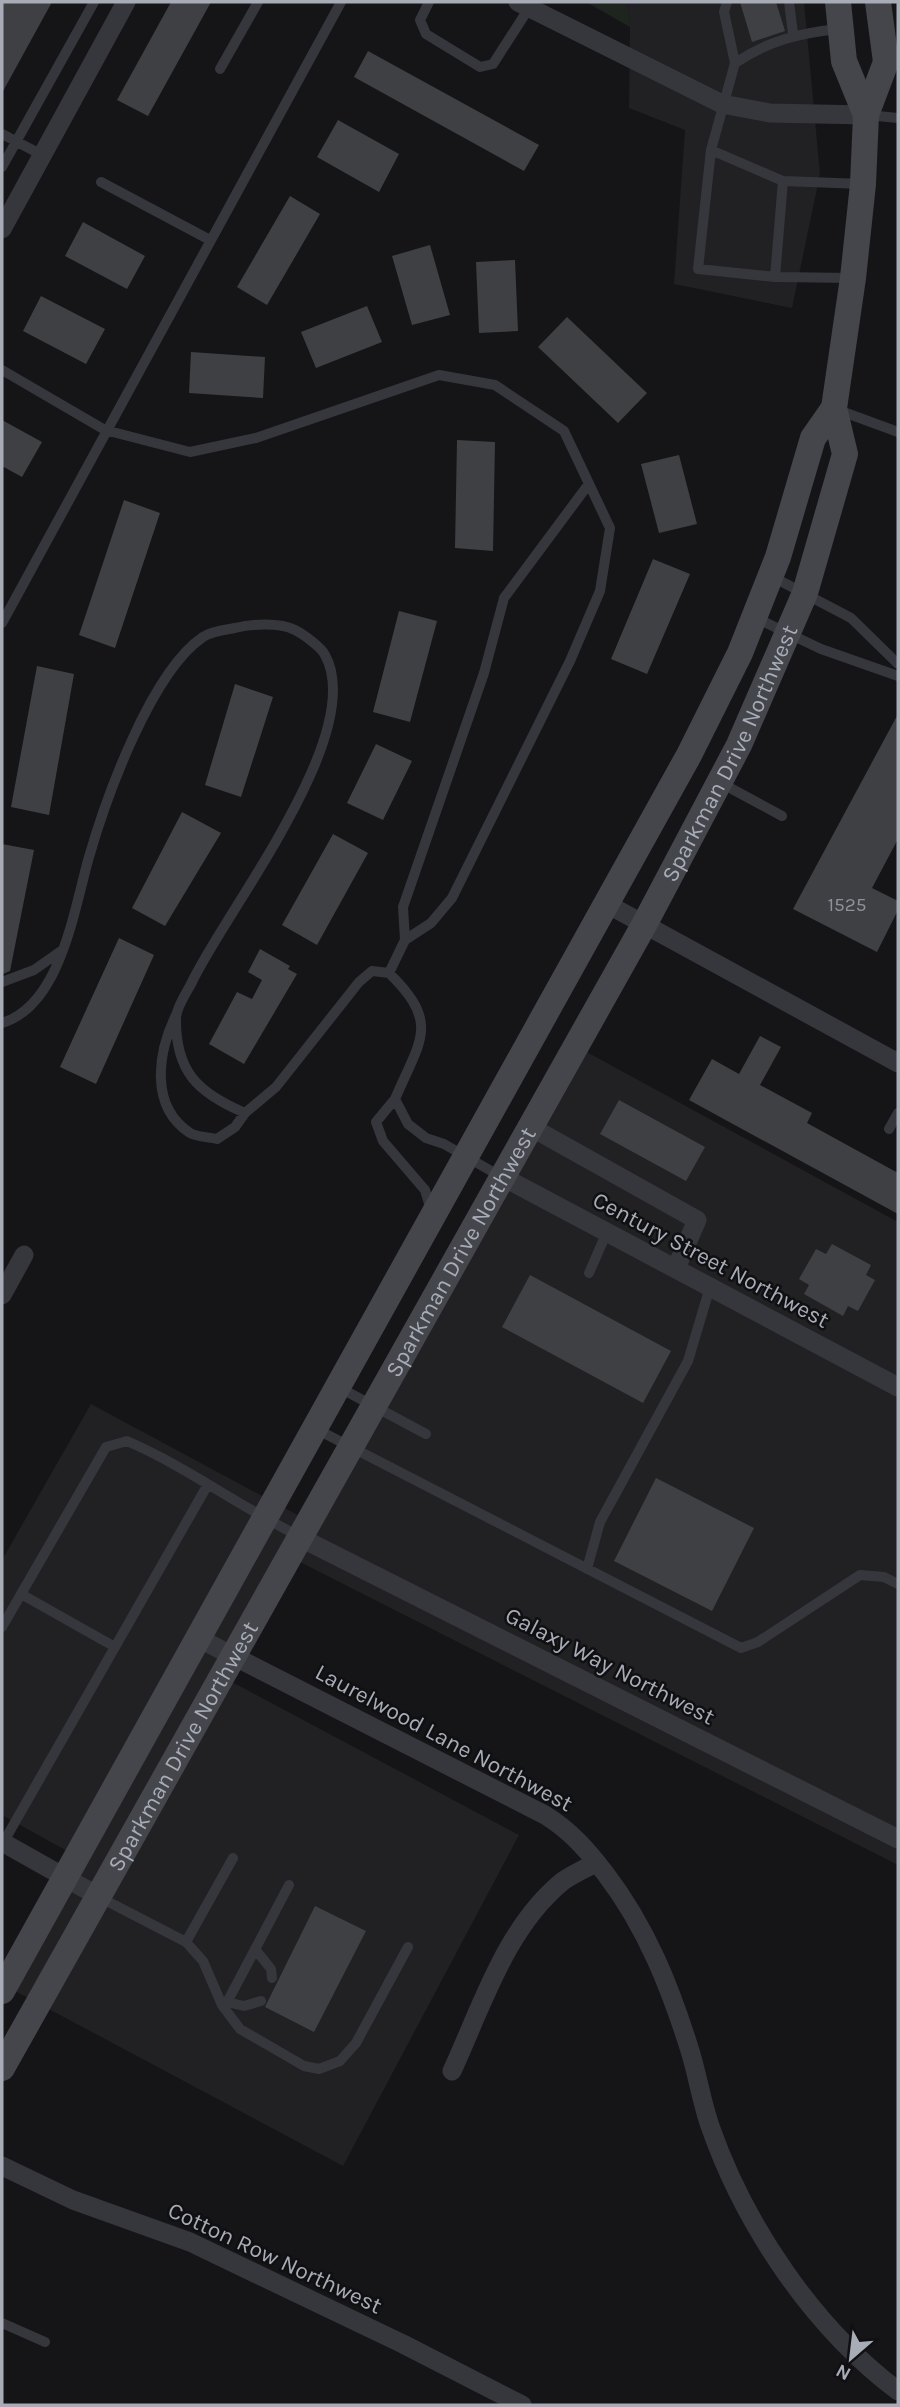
<svg xmlns="http://www.w3.org/2000/svg" width="900" height="2407" font-family="Karla,sans-serif">
	<style>
		.built { fill: #212124 }
		.green { fill: #1d251e }
		.building { fill: #3f4044 }
		.lines { fill: none; stroke-linecap: round; stroke-linejoin: round }
		.lane { stroke: #36373c; stroke-width: 10 }
		.street { stroke: #36373c; stroke-width: 19 }
		.secondary { stroke: #44464c; stroke-width: 26 }
		.labels { text-anchor: middle; dominant-baseline: central; stroke-width: 5; stroke-linejoin: round; paint-order: stroke }
		.number-label { font-size: 19px; fill: #8d919a }
		.street-label { font-size: 23px; fill: #a7acb7; stroke: #101012 }
	</style>
	<rect width="100%" height="100%" fill="#151517"/>
	<path class="built" d="M627,2h177l16,172 -28,134 -118,-24 11,-154 -56,-22 1,-81z
		M585,1051l313,171v643l-600,-304 -66,121 287,153 -176,331 -341,-182 65,-133 -65,-36v-255l89,-156 227,122z"/>
	<path class="green" d="M586,2h41l3,25z"/>
	<path class="building" d="M2,2h50l-50,91z
		M171,2h40l-63,114 -31,-16z
		M740,2h36l9,29 -33,11z
		M368,51l171,94 -15,26 -170,-94z
		M338,120l61,34 -20,38 -62,-35z
		M290,196l30,18 -53,91 -30,-18z
		M83,222l62,34 -18,33 -62,-33z
		M430,245l20,70 -38,10 -20,-69z
		M515,260l3,71 -39,2 -3,-71z
		M41,296l64,33 -19,35 -63,-33z
		M367,306l15,36 -66,26 -15,-36z
		M567,317l80,76 -29,30 -80,-76z
		M191,352l74,5 -2,41 -74,-5z
		M2,420l40,22 -20,35 -20,-11z
		M457,440l38,2 -2,109 -38,-3z
		M679,455l18,69 -38,9 -18,-69z
		M124,500l36,13 -45,135 -36,-13z
		M653,559l37,15 -43,100 -36,-15z
		M399,611l38,10 -27,101 -37,-10z
		M37,666l37,8 -25,141 -38,-8z
		M235,684l38,13 -32,100 -36,-12z
		M898,714v125l-26,49 26,13v9l-21,42 -84,-43z
		M376,744l36,17 -29,59 -36,-17z
		M182,812l39,21 -56,93 -33,-18z
		M333,834l35,19 -51,92 -35,-20z
		M2,844l32,6 -24,121 -7,3z
		M119,938l35,17 -58,129 -36,-17z
		M260,949l30,17 -2,3 9,5 -53,90 -35,-20 28,-52 15,7 10,-19 -14,-8z
		M760,1036l21,11 -21,38 52,28 -5,10 91,50v41l-209,-114 23,-41 27,15z
		M619,1100l86,47 -19,34 -86,-47z
		M832,1244l39,21 -5,10 9,5 -17,31 -10,-5 -5,10 -39,-22 5,-9 -10,-6 17,-30 10,5z
		M530,1275l141,76 -28,52 -141,-76z
		M656,1478l98,50 -42,83 -98,-50z
		M315,1906l51,25 -52,101 -49,-25z"/>
	<g class="lines">
		<path class="lane" d="M429,2l-9,18 6,14 54,33 13,-3 36,-56
			M727,2l-3,10 11,51 -24,87 -13,119 77,8 78,1
			M789,2l4,32
			M735,63c33,-22 64,-30 104,-34
			M220,69l38,-67
			M867,115l31,3
			M2,134l40,21
			M711,150l72,31 79,3
			M2,167l92,-165
			M101,182l109,58
			M775,277l8,-96
			M2,370l103,60 85,22 66,-14 183,-63 56,10 69,46 46,97 -10,63 -30,70 -118,237 -21,25 -26,17 -16,33
			M838,410l60,22
			M771,576l80,42 47,46
			M756,618l65,31 77,27
			M2,623l339,-621
			M721,783l61,33
			M405,940l-2,-33 81,-234 20,-75 84,-113
			M2,982l32,-12 27,-19
			M176,1015c-18,37 -27,91 14,118 7,4 19,4 27,6l18,-12 10,-14
			M2,1023c59,-18 72,-114 87,-166 17,-59 62,-185 114,-220 8,-6 22,-7 32,-9 16,-4 45,-6 60,2 8,4 26,17 30,25 43,78 -98,254 -133,327 -5,10 -15,24 -16,35 -1,55 22,76 69,96l31,-26 83,-105 13,-11 17,2c52,51 31,67 6,126l13,25 18,14 18,6 56,32
			M395,1099l-19,23 7,19 42,49 6,20
			M889,1129l9,-16
			M589,1273l18,-41
			M340,1388l86,46
			M316,1429l425,219 17,-6 102,-67 24,2 14,7
			M587,1569l13,-47 88,-161 22,-74
			M21,1594l94,53
			M2,1627l104,-180 21,-6c60,26 113,66 172,95
			M3,1843l204,-357
			M99,1897l87,45 17,19 19,44 18,24 64,37 15,3 21,-8 16,-18 52,-96
			M186,1942l47,-84
			M255,1949l16,20 1,9
			M227,2002l17,4 17,-5
			M224,2008l65,-123
			M2,2323l43,19"/>
		<path class="street" d="M518,2l204,102 48,9 96,2
			M2,229l124,-227
			M607,904l291,159
			M529,1126l168,94 -21,48
			M501,1176l397,211
			M2,1295l22,-40
			M299,1537l599,302
			M198,1638l347,177c26,16 42,35 60,58 42,55 66,116 86,181 7,24 11,49 19,72 35,100 103,201 188,265
			M2,1842l96,54
			M452,2071c30,-65 54,-144 111,-190 10,-7 23,-13 33,-18
			M2,2166l71,34 117,42 213,102 119,61"/>
		<g class="secondary">
			<path d="M838,2l6,59 22,54"/>
			<path d="M2,1991l687,-1236 51,-102 38,-96 35,-119 21,-30"/>
			<path id="s1" d="M2,2068l642,-1143 95,-180 66,-152 40,-139 -11,-46 19,-130 10,-94 3,-69 20,-53 -8,-60"/>
		</g>
	</g>
	<g class="labels">
		<g class="number-label">
			<text x="847" y="905">1525</text>
		</g>
		<g class="street-label">
			<text stroke="none"><textPath href="#s1" startOffset="1503">Sparkman Drive Northwest</textPath></text>
			<text stroke="none"><textPath href="#s1" startOffset="936">Sparkman Drive Northwest</textPath></text>
			<text transform="translate(711 1260) rotate(28)">Century Street Northwest</text>
			<text transform="translate(610 1666) rotate(27)">Galaxy Way Northwest</text>
			<text transform="translate(444 1738) rotate(28)">Laurelwood Lane Northwest</text>
			<text stroke="none"><textPath href="#s1" startOffset="369">Sparkman Drive Northwest</textPath></text>
			<text transform="translate(275 2258) rotate(25)">Cotton Row Northwest</text>
		</g>
	</g>
	<rect width="900" height="2407" fill="none" stroke="#a7acb7" stroke-width="7"/>
	<g transform="translate(851 2358) rotate(208)" stroke="#101012" stroke-width="5" paint-order="stroke">
	<path d="M0-5L12 26L0 18L-12 26Z" fill="#a7acb7"/>
	<text y="-10" font-size="19" font-weight="bold" text-anchor="middle" fill="#a7acb7">N</text>
	</g>
</svg>
